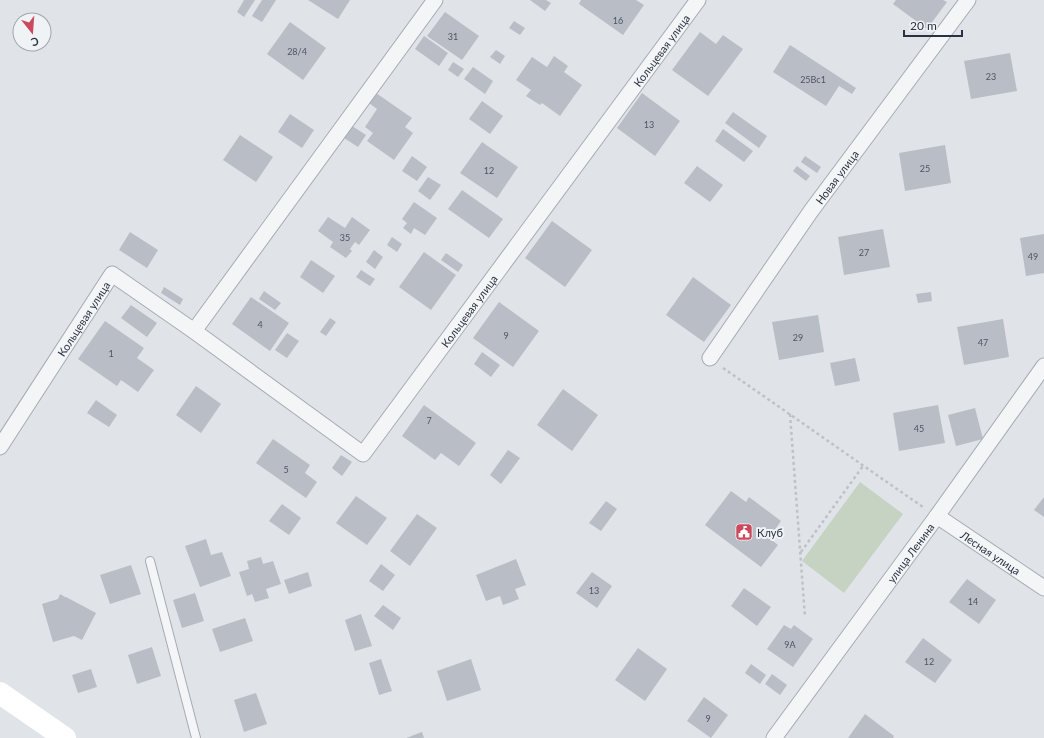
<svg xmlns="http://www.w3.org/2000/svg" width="1044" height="738" font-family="Lato,sans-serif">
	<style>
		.green { fill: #c6d3c2 }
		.building { fill: #b8bdc6 }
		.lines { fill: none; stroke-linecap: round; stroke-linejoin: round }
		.service-casing { stroke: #a5abb3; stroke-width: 10 }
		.minor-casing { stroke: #a5abb3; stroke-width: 17 }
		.path { stroke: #bec2c7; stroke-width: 2.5; stroke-dasharray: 3 3; stroke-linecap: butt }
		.service { stroke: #f3f5f7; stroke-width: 8 }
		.minor { stroke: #f3f5f7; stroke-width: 15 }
		.secondary { stroke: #fff; stroke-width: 22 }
		.labels { text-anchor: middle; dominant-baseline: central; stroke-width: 4; stroke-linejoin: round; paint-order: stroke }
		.number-label { font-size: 9px; fill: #4d5562 }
		.street-label { font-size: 11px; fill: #293240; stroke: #f0f3f6 }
		.poi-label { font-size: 11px; fill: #293240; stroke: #f0f3f6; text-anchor: start }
	</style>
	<rect width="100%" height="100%" fill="#e0e4e9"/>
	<path class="green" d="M860,482l43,32 -59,79 -42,-32z"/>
	<path class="building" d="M244,0h11l-11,17 -7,-5z
		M262,0h14l-14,22 -10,-6z
		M308,0h42l-12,19z
		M530,0h16l5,3 -6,8z
		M581,0h55l8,5 -21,30 -44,-31z
		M896,0h47l4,2 -20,27 -34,-25z
		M445,12l34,24 -17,24 -35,-24z
		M514,21l11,7 -5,7 -11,-7z
		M290,22l36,26 -23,32 -36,-26z
		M700,32l16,12 7,-9 20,14 -35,47 -36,-26z
		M424,36l24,17 -9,13 -24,-17z
		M790,45l66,43 -4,6 -13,-8 -13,20 -53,-34z
		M496,50l9,6 -5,8 -10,-7z
		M1010,53l7,38 -46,8 -7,-38z
		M554,56l14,10 -4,6 18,13 -22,31 -18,-13 -2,2 -14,-9 5,-6 -15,-10 16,-23 15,10z
		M453,62l11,7 -6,8 -10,-7z
		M473,67l20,14 -8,13 -21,-15z
		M376,93l36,25 -7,9 8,6 -19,27 -27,-19 6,-8 -8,-6 12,-18 -8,-6z
		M642,93l38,28 -25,35 -38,-28z
		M482,101l21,15 -13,18 -21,-15z
		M733,112l34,24 -8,12 -34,-25z
		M290,114l24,16 -12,18 -24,-16z
		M352,126l14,9 -8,12 -14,-9z
		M723,129l30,22 -9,11 -29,-21z
		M240,135l33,22 -17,25 -33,-22z
		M482,142l36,25 -21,31 -37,-25z
		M945,145l6,38 -46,8 -6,-38z
		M412,156l15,11 -10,14 -15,-10z
		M805,156l16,11 -4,6 -16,-11z
		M697,166l26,19 -13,17 -26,-19z
		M797,166l13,10 -4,5 -13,-10z
		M428,177l13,8 -11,15 -12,-9z
		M462,190l41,29 -14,19 -41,-29z
		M414,202l23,16 -12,17 -11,-7 -3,6 -8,-6 4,-5 -5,-4z
		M328,217l17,11 7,-11 18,13 -11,15 -4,-3 -5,7 2,2 -6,7 -16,-11 3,-5 -15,-11z
		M552,221l40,29 -27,37 -40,-29z
		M883,229l7,38 -46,8 -6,-38z
		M130,232l28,18 -11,18 -28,-18z
		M1044,234v39l-18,3 -6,-38z
		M392,237l10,7 -5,8 -10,-7z
		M374,250l9,7 -8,12 -9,-7z
		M424,252l32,23 -25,35 -32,-23z
		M446,253l17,12 -5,7 -17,-12z
		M311,260l24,16 -12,17 -23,-16z
		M361,270l14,9 -5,7 -14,-9z
		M693,277l38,28 -27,37 -38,-27z
		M164,287l19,12 -3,6 -19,-12z
		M264,291l17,12 -6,7 -16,-11z
		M931,292l1,9 -14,2 -2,-9z
		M251,297l38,26 -19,28 -38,-27z
		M499,302l40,29 -26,36 -40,-29z
		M131,305l26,18 -10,14 -26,-19z
		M818,315l6,37 -45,8 -7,-38z
		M330,318l6,4 -10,14 -6,-4z
		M1003,319l6,38 -45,8 -7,-38z
		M105,321l39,27 -7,10 17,12 -16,22 -17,-12 -4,6 -39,-27z
		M287,333l12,8 -12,17 -12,-8z
		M482,352l18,13 -9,12 -17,-13z
		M855,358l5,23 -25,5 -5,-23z
		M196,386l25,18 -20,29 -25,-18z
		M563,389l35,26 -26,36 -35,-26z
		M96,400l21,15 -8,12 -22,-14z
		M424,405l52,38 -17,23 -18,-13 -6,7 -33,-24z
		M938,405l7,38 -46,8 -6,-38z
		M975,408l8,31 -27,7 -8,-31z
		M273,439l37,26 -5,8 12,9 -11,16 -50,-35z
		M508,450l12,8 -19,26 -11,-9z
		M341,455l11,7 -10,14 -10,-8z
		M731,491l15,11 3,-5 32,24 -12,17 9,7 -17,22 -56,-42z
		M356,496l31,22 -20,27 -31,-22z
		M1044,497v20l-10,-7z
		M606,501l11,8 -16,22 -12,-8z
		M282,504l19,14 -12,17 -20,-14z
		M417,514l20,14 -27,38 -20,-15z
		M206,539l5,16 11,-3 9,24 -31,11 -15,-41z
		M261,557l2,7 10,-3 8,23 -15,5 3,9 -14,4 -3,-8 -5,2 -8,-24 10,-3 -2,-8z
		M516,559l10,26 -11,4 4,10 -16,6 -3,-9 -14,5 -10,-26z
		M381,564l14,11 -12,16 -14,-10z
		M131,565l10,29 -31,10 -10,-29z
		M308,572l4,14 -23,8 -5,-14z
		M592,572l20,14 -15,22 -21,-15z
		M967,579l29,21 -17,24 -30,-22z
		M744,588l27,19 -14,19 -26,-20z
		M195,593l9,28 -22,7 -9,-28z
		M60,594l5,3h1l30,16 -14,27 -8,-4 -21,6 -11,-38 16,-5z
		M383,605l18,13 -8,12 -19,-14z
		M361,614l11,32 -17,5 -10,-31z
		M245,618l8,23 -33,11 -8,-23z
		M784,625l7,4 3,-4 19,14 -20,28 -26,-18z
		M923,638l29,22 -17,23 -30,-21z
		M152,647l9,29 -24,8 -9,-29z
		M638,648l29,21 -22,32 -30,-21z
		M381,659l11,32 -13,4 -10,-32z
		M471,659l10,31 -34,11 -10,-30z
		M751,664l15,11 -6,9 -15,-11z
		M91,669l6,18 -19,6 -6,-18z
		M772,674l15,11 -7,10 -15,-11z
		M256,693l11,31 -23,8 -10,-32z
		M704,697l24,18 -17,23 -24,-17z
		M865,714l29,22 -1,2h-45z
		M422,732l2,6h-18z"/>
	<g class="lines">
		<defs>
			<path id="service" d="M150,561l46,177"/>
			<g id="minor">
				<path d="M194,331l241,-331"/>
				<path id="s1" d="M710,358l101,-147 157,-211"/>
				<path id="s2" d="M0,447l112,-173 82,57 169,123 335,-454"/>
				<path id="s3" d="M937,516l107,72"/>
				<path id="s4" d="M774,738l163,-222 107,-150"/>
			</g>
		</defs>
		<use href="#service" class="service-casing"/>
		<use href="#minor" class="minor-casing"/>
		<path class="path" d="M723,368c67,46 133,93 200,139
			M790,414l15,203
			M801,552l62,-86"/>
		<use href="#service" class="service"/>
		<use href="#minor" class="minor"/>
		<path class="secondary" d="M0,693l65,45"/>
	</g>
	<defs>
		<symbol id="civic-square" viewBox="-11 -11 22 22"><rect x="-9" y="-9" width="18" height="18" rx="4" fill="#ca495c" stroke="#f0f3f6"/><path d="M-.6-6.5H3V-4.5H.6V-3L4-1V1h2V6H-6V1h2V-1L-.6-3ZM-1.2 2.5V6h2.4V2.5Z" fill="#fff"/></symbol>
	</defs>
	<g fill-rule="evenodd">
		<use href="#civic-square" x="734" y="522" width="20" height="20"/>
	</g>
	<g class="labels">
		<g class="number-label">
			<text x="618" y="20">16</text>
			<text x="453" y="36">31</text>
			<text x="297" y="51">28/4</text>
			<text x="991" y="76">23</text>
			<text x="813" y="79">25Вс1</text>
			<text x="649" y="124">13</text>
			<text x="925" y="168">25</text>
			<text x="489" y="170">12</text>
			<text x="345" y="237">35</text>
			<text x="864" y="252">27</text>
			<text x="1033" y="256">49</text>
			<text x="260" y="324">4</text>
			<text x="506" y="335">9</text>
			<text x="798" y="337">29</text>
			<text x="983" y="342">47</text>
			<text x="111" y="353">1</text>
			<text x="429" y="420">7</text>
			<text x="919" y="428">45</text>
			<text x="286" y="469">5</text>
			<text x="594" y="590">13</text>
			<text x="973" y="601">14</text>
			<text x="790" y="644">9А</text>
			<text x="929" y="661">12</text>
			<text x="708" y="718">9</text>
		</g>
		<g class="street-label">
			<text stroke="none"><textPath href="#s2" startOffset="1017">Кольцевая улица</textPath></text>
			<text stroke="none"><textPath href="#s1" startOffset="221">Новая улица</textPath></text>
			<text stroke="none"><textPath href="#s2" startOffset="693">Кольцевая улица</textPath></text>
			<text stroke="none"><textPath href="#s2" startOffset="153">Кольцевая улица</textPath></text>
			<text stroke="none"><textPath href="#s3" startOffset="65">Лесная улица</textPath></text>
			<text stroke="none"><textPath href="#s4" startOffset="230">улица Ленина</textPath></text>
		</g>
		<g class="poi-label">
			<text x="757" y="532">Клуб</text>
		</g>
	</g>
	<g transform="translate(32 32) rotate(163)"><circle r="19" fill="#f0f3f6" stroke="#a0a6ad"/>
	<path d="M0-3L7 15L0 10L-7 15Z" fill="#ca495c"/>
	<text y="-6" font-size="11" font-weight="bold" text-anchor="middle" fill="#293240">С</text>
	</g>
	<path d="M904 30v6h58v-6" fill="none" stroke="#293240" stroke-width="2"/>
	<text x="910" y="30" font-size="12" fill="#293240" stroke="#f0f3f6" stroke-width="3" paint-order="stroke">20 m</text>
</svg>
